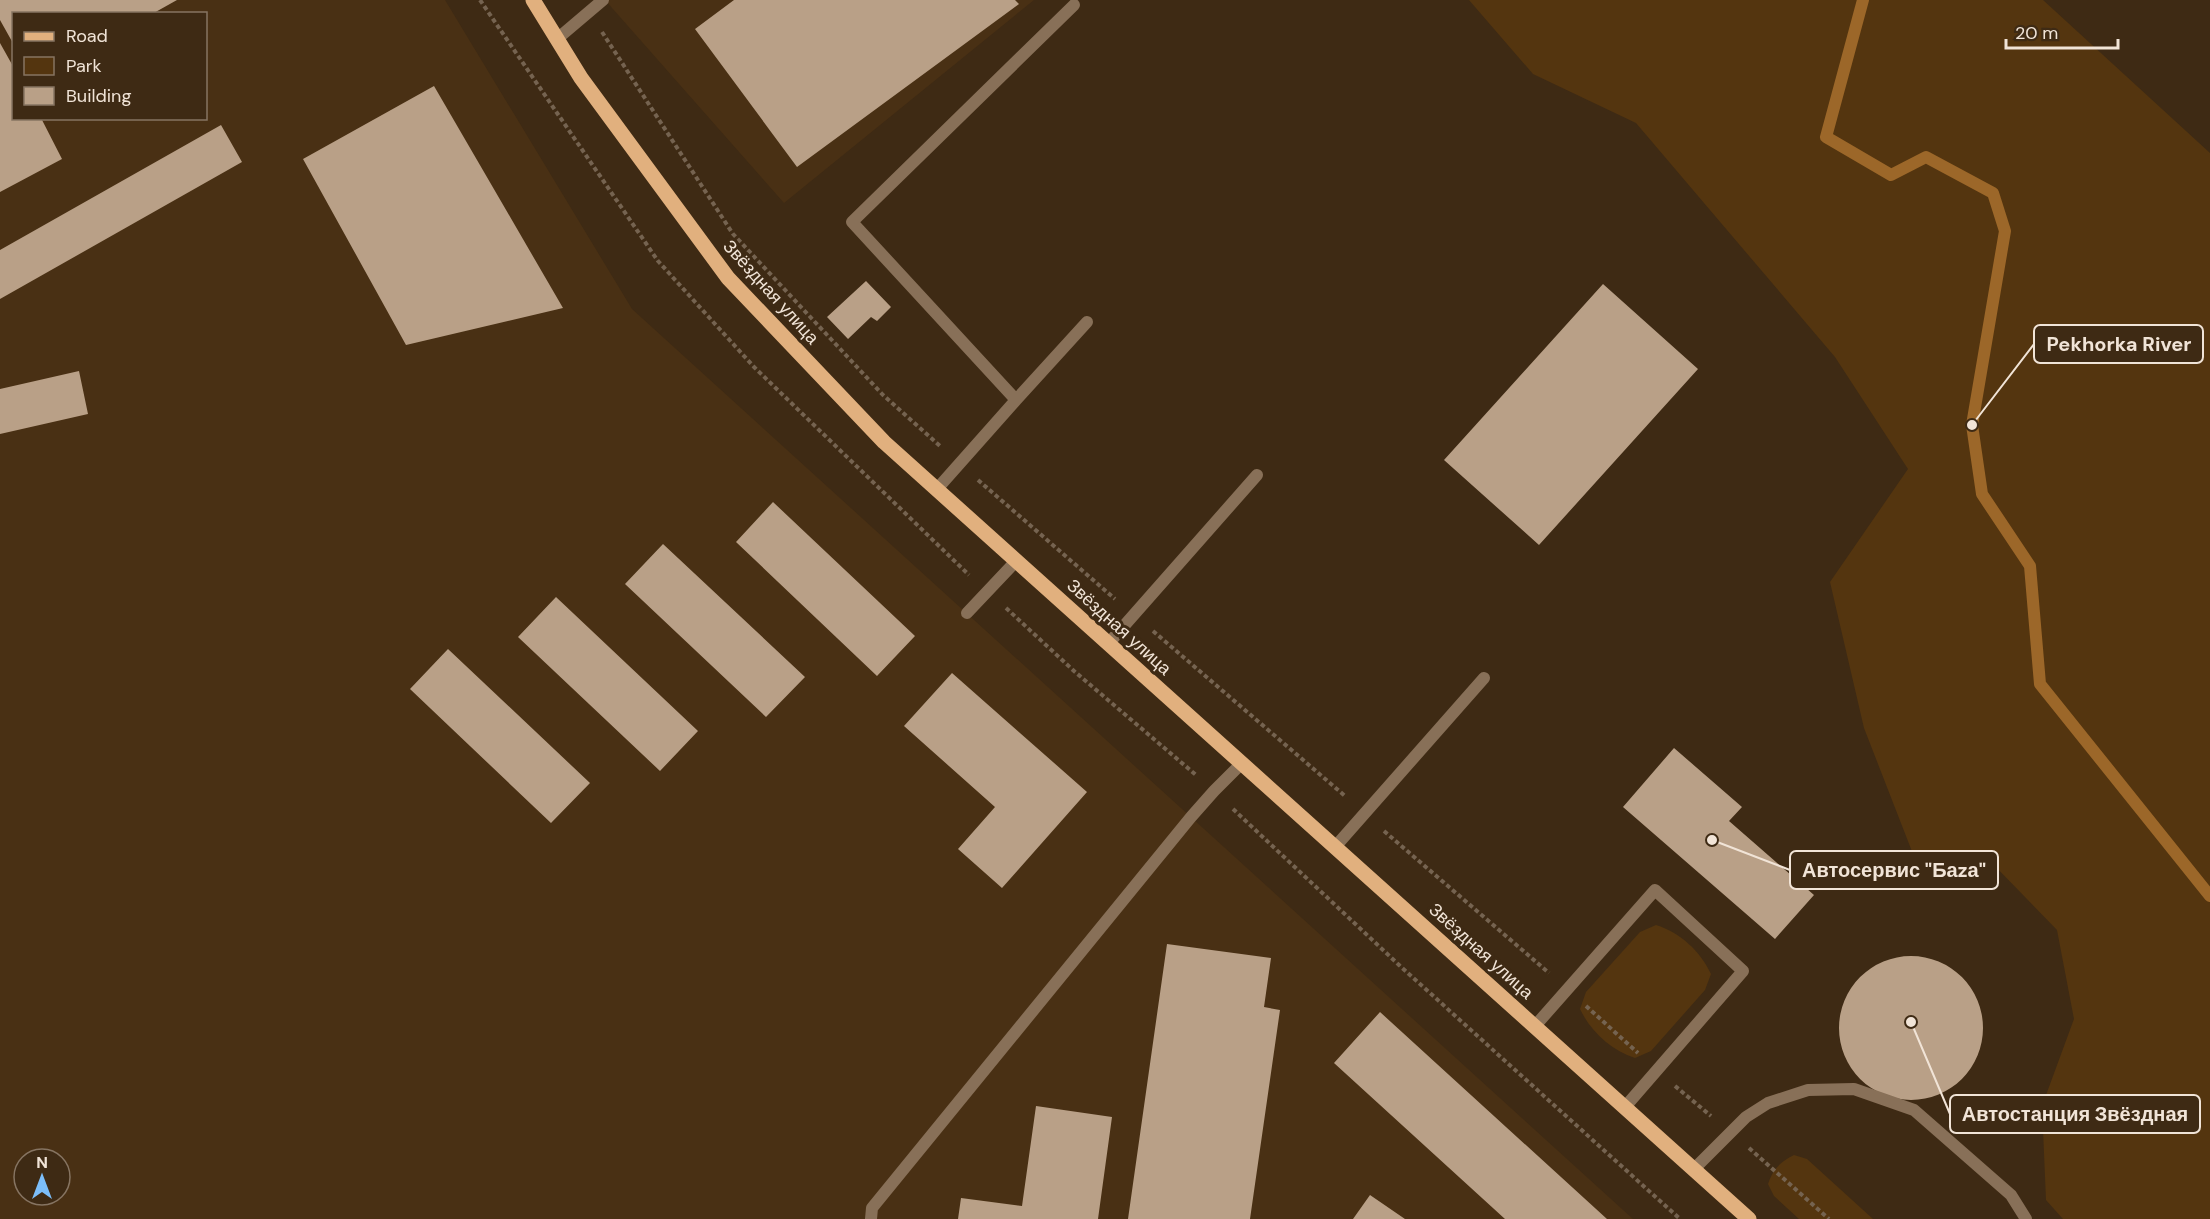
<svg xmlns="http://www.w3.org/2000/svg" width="2210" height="1219" font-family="'DM Sans',sans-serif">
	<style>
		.built { fill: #493014; fill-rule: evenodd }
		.green { fill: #54350f }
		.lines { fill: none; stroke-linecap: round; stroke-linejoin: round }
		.stream { stroke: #9c6729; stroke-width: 12 }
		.building { fill: #b9a087 }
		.path { stroke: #756350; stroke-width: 4; stroke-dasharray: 4.5 3; stroke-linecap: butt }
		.lane { stroke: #887058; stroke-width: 12 }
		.primary { stroke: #e1b07e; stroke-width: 15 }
		.labels { text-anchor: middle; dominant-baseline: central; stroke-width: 6; stroke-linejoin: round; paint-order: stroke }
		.street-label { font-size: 18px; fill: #f1e4d7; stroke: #3e2a14 }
		.leader { fill: none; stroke: #f1e4d7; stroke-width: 2 }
		.callout-dot { fill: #f1e4d7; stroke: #3e2a14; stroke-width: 2 }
		.callout { fill: #3e2a14; stroke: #f1e4d7; stroke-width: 2 }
		.callout-label { font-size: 20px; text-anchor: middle; font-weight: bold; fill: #f1e4d7 }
	</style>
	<rect width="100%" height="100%" fill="#3e2a14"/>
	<path class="built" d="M0,0h445l187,309 1001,910h-1633zM14,14h192v104h-192zM24,1159h36v36h-36z
		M605,0h429l-250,203z"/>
	<path class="green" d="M1469,0h574l167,153v1066h-147l-17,-19 -4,-94 32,-87 -17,-89 -67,-69 -70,11 -56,-144 -34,-146 78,-113 -73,-112 -199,-234 -103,-49z
		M1656,925c25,8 44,26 55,49l-6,16 -54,61 -16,7c-24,-8 -44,-26 -55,-49l6,-17 54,-60z
		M1794,1155l13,4 66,60h-74l-25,-23 -6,-12c5,-15 12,-22 26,-29z"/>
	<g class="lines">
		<path class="stream" d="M1863,0l-37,137 65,38 35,-18 67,36 12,38 -33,194 10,69 48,72 10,118 170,212"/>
	</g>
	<path class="building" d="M0,0h177l-25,14h-138v31l-14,-25z
		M734,0h281l4,4 -222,163 -102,-138z
		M0,43l14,25v50h27l21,41 -62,33z
		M434,86l129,222 -157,37 -103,-186z
		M221,125l21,37 -242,137v-49z
		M866,281l25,26 -14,14 -6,-4 -23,22 -21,-22z
		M1603,284l95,85 -159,176 -95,-85z
		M79,371l9,43 -88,20v-45z
		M773,502l142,134 -38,40 -141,-134z
		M663,544l142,133 -39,40 -141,-133z
		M556,597l142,134 -38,40 -142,-134z
		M448,649l142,134 -39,40 -141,-134z
		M952,673l135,119 -85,96 -44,-39 37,-42 -91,-81z
		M1674,748l68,59 -13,14 85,74 -39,44 -152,-132z
		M1167,944l104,14 -7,49 16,3 -30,209h-122z
		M1839 1028a72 72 0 1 1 144 0a72 72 0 1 1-144 0Z
		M1380,1012l227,207h-102l-171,-156z
		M1036,1106l76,11 -14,102h-140l3,-21 61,8z
		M1370,1195l35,24h-52z"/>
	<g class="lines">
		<path class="path" d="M480,0l178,261 96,106 215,208
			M602,32l131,202 150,161 58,52
			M978,480l137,119
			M1006,608l68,63 122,104
			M1153,631l192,165
			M1233,809l166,156 281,254
			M1384,831l165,142
			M1586,1006l52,47
			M1675,1086l36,30
			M1749,1148l80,71"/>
		<path class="lane" d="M557,39l46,-39
			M1016,400l71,-78
			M937,489l79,-89 -164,-178 222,-217
			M967,613l49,-52
			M1108,644l149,-169
			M1335,847l149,-169
			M1535,1026l120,-136 88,81 -118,136
			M1694,1169l52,-52 22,-14 40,-13 46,-1 60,21 97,85 15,24
			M871,1219l1,-11 319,-391 23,-26 28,-28"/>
		<path class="primary" d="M533,0l48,78 147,200 156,164 865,777"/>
	</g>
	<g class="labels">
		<g class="street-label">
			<text transform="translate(771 292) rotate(48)">Звёздная улица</text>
			<text transform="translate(1119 627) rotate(42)">Звёздная улица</text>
			<text transform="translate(1481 951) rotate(42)">Звёздная улица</text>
		</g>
	</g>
	<path class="leader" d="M1972 425L2034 344M1712 840L1790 870M1911 1022L1950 1114"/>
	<g class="callout-dot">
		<circle cx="1972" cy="425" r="6"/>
		<circle cx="1712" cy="840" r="6"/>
		<circle cx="1911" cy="1022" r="6"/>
	</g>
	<g class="callout">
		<rect x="2034" y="325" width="169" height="38" rx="6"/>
		<rect x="1790" y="851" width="208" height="38" rx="6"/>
		<rect x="1950" y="1095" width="250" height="38" rx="6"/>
	</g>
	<g class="callout-label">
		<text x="2119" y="351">Pekhorka River</text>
		<text x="1894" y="877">Автосервис "Баzа"</text>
		<text x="2075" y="1121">Автостанция Звёздная</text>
	</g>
	<rect x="12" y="12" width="195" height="108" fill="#3e2a14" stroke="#867462" stroke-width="1.5"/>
	<rect x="24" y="32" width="30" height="9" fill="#e1b07e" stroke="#867462" stroke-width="1.5"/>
	<text x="66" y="42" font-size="18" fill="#f1e4d7">Road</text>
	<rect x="24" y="57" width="30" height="18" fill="#54350f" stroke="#867462" stroke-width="1.5"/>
	<text x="66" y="72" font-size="18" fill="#f1e4d7">Park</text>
	<rect x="24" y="87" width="30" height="18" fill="#b9a087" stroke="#867462" stroke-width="1.5"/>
	<text x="66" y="102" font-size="18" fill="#f1e4d7">Building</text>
	<g transform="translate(42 1177)"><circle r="28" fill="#3e2a14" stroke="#867462" stroke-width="1.5"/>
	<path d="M0-4.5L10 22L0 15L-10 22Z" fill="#7cbef9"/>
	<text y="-9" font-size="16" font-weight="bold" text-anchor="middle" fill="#f1e4d7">N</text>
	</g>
	<path d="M2006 39v9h112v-9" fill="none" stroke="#f1e4d7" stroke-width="3"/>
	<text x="2015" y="39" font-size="18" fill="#f1e4d7" stroke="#3e2a14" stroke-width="4.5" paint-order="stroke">20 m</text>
</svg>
